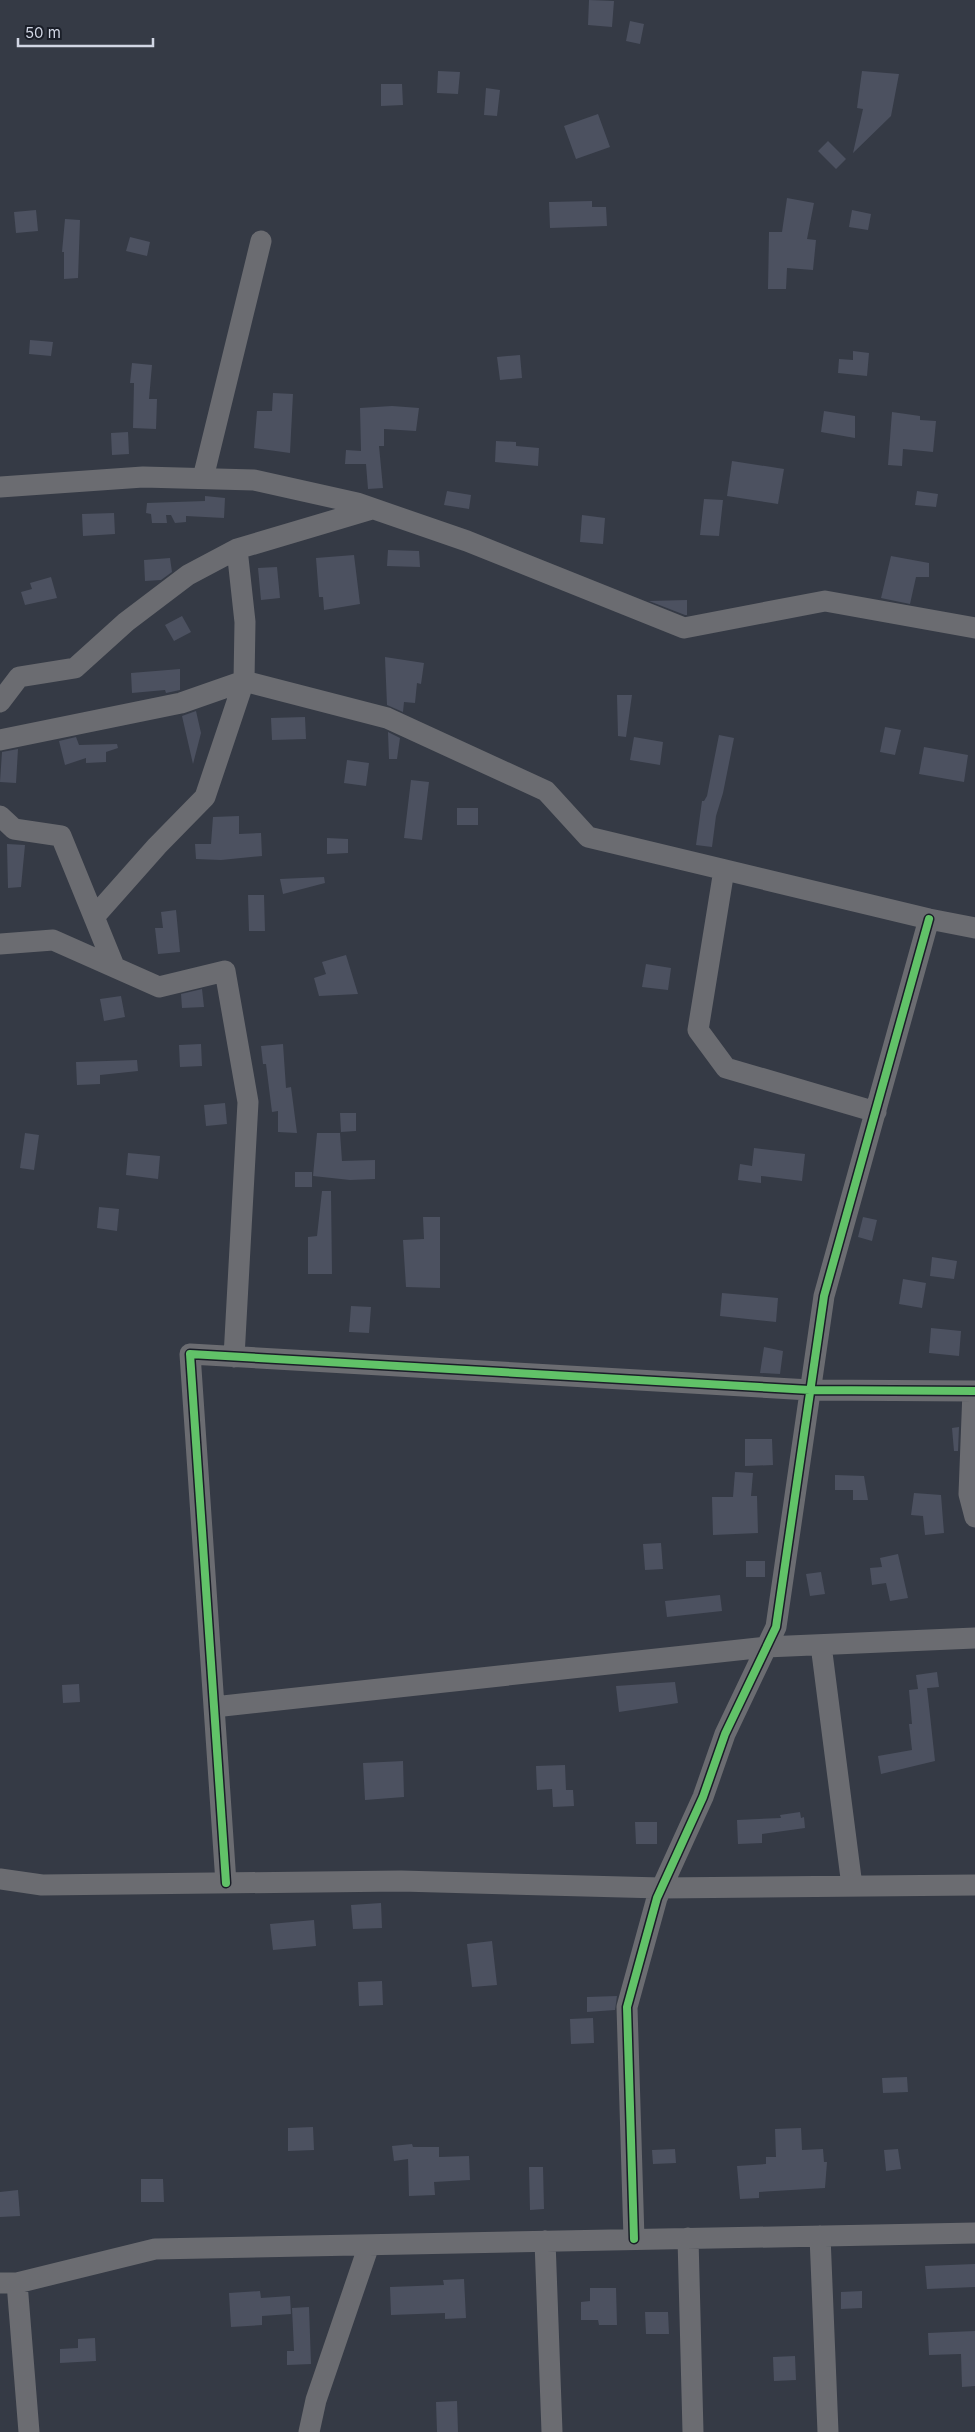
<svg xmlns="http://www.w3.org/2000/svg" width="975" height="2432" font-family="Inter,sans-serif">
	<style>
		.building { fill: #4c5160 }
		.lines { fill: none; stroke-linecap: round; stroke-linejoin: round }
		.street { stroke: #6b6c71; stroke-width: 21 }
		.cycleway-casing { stroke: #1a1e28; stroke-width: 11 }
		.cycleway { stroke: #61c268; stroke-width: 8 }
	</style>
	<rect width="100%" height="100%" fill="#353a45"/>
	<path class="building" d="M589,0l25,1 -2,26 -24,-2z
		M630,21l14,3 -4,20 -14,-3z
		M438,71l22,1 -2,22 -21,-1z
		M862,71l37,3 -8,42 -38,37 10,-44 -6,-1z
		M381,84h21l1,21 -22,1z
		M486,88l14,2 -3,26 -13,-1z
		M598,114l12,33 -34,12 -12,-33z
		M828,141l18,18 -10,10 -18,-18z
		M787,198l27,5 -7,36 9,1 -3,30 -26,-2 -1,21h-18l1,-57h13z
		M592,201v6h14l1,19 -57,2 -1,-26z
		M36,210l2,21 -22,2 -2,-21z
		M852,210l19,4 -3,16 -19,-3z
		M65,219l15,1 -2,58 -14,1v-27h-2z
		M130,237l20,5 -3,14 -21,-5z
		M30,340l23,2 -2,14 -22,-2z
		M853,351l16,2 -2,23 -29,-3 1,-14 14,1z
		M520,355l2,23 -22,2 -3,-23z
		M132,363l20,2 -3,34h8l-1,30 -23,-1 1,-45h-4z
		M273,393l20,1 -3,59 -36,-5 3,-37h15z
		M392,406l27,2 -3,23 -32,-2v17h-5l4,42 -15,1 -2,-25h-21l1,-14 15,1 -1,-43z
		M824,411l31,5v22l-34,-6z
		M892,412l28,4v4l16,1 -3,31 -30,-3 -1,17 -14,-1z
		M128,432l1,22 -17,1 -1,-22z
		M496,441l20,1v4l23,2 -1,18 -43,-4z
		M732,461l52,8 -6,35 -51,-8z
		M447,491l24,4 -2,14 -25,-4z
		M917,491l21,3 -2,13 -21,-2z
		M205,496l20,2 -1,20 -38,-2v6l-11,1 -4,-8h-5l1,8h-15l-1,-9 -5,-1 1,-10 58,-2z
		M704,499l19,1 -4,36 -19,-1z
		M114,513l1,21 -32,2 -1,-22z
		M582,515l23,3 -2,26 -23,-2z
		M388,550l31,1 1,16 -33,-1z
		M354,555l6,49 -36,6 -1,-13h-4l-3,-39z
		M891,556l38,7v14h-13l-6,27 -29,-6z
		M170,558l2,14 -11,8 -16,1 -1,-21z
		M277,567l3,31 -19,2 -3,-32z
		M51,577l6,21 -32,7 -4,-13 11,-3 -2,-6z
		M687,600v15h-2l-36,-14z
		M182,616l9,16 -17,9 -9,-16z
		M385,657l39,6 -3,21 -4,-1 -2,20 -11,-1 -1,10 -16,-7z
		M180,669v21l-14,3 -1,-3 -33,3 -1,-20z
		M617,695h15l-6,42 -8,-1z
		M196,711l5,22 -8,31 -11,-48z
		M305,717l1,22 -34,1 -1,-22z
		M885,727l16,3 -6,25 -15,-3z
		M388,732l12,6 -3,21h-8z
		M719,735l15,3 -11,55 -7,23 -4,31 -16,-2 6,-44h2l3,-5z
		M76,737l3,8 38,-1 1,4 -12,4v10l-20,1v-5l-21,7 -6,-24z
		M634,737l29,5 -3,23 -30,-5z
		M924,747l44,8 -4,27 -45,-8z
		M18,749l-2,34 -16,-1 2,-30z
		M347,760l22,3 -3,23 -22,-3z
		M411,780l18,2 -7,58 -18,-2z
		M457,808h21v17h-21z
		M239,816v18l22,-1 1,23 -41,4 -25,-1 -1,-15h16l2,-27z
		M327,838l21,1v14l-21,1z
		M7,844l18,1 -4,42 -13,1z
		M324,877l1,6 -42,11 -3,-15z
		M248,895h16l1,36h-16z
		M176,910l4,42 -22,2 -3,-26h8l-2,-16z
		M346,955l12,39 -39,2 -5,-18 12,-4 -4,-12z
		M646,964l25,4 -3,22 -26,-3z
		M202,989l2,18 -22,1 -1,-14z
		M121,996l4,21 -21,4 -4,-22z
		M201,1044l1,22 -22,1 -1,-22z
		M283,1044l3,44 5,-1 6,46 -19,-1v-21l-6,1 -6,-48h-3l-2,-18z
		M137,1060l1,11 -38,4v9l-23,1 -1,-23z
		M225,1103l2,21 -21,2 -2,-21z
		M340,1113h16v18l-15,1z
		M25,1133l14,2 -5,35 -14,-2z
		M317,1133h23l2,28 33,-1v19l-25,1 -37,-4z
		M754,1148l51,6 -3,27 -41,-5v7l-23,-3 2,-16 12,2z
		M128,1153l32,3 -2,23 -32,-4z
		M295,1172h17v15h-17z
		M322,1191h9l1,83h-24v-37l9,-1z
		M99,1207l20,2 -2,22 -20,-3z
		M423,1217h17v71l-34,-1 -3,-47 21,-1z
		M863,1217l14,3 -5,21 -14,-4z
		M932,1257l25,4 -3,18 -24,-3z
		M903,1279l23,4 -4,25 -23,-4z
		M722,1293l56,5 -2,24 -56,-6z
		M351,1306l20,1 -2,26 -20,-1z
		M931,1328l30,3 -2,25 -30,-3z
		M764,1347l19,4 -3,23 -20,-1z
		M959,1427l-1,24h-4l-2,-23z
		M745,1439h27l1,26 -28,1z
		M735,1472l18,1 -2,23h6l1,37 -45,2 -1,-38h21z
		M835,1475l29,1 4,24h-15v-10h-18z
		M914,1493l27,2 3,38 -19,2 -2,-19 -12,-1z
		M661,1543l2,26 -18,1 -2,-26z
		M898,1554l10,44 -18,3 -4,-18 -14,2 -2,-17 12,-1 -2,-9z
		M746,1561h19v16h-19z
		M821,1572l4,22 -15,2 -4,-22z
		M720,1595l2,16 -55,6 -2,-16z
		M937,1672l2,15 -21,2 -2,-14z
		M675,1682l3,21 -59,9 -3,-26z
		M79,1684l1,18 -17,1 -1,-18z
		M927,1688l8,73 -54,13 -3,-18 34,-6 -3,-26h3l-3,-34z
		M403,1761l1,36 -39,3 -2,-37z
		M565,1765l1,25h7l1,16 -21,1 -1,-18 -15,1 -1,-24z
		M800,1812l1,6 3,-1 1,11 -43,6v9l-24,1 -1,-24 44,-2 -1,-3z
		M635,1822h22v22h-21z
		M381,1903l1,25 -29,1 -2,-24z
		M314,1920l2,26 -43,4 -3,-26z
		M492,1941l5,44 -25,2 -5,-43z
		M382,1981l1,24 -24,1 -1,-24z
		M617,1996l-2,14 -28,2v-15z
		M593,2018l1,25 -23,1 -1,-25z
		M907,2077l1,15 -25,1 -1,-15z
		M313,2127l1,23 -26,1v-23z
		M801,2128l1,22 21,-1 1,13h3l-2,26 -66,4v6l-19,1 -3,-33 29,-2v-7h10l-1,-28z
		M412,2144l1,3h26v10l30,-1 1,24 -36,2 1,13 -26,1 -1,-37 -14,2 -2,-15z
		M675,2149l1,14 -23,1 -1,-14z
		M898,2149l3,20 -15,2 -2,-21z
		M529,2167h14l1,42 -14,1z
		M141,2179h22l1,23h-23z
		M18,2190l2,26 -20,1v-25z
		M975,2264v23l-48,2 -2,-23z
		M464,2279l2,39 -21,1v-6l-54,2 -1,-28 54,-2 -1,-5z
		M590,2288h26l1,37h-18l-1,-5h-17v-18l9,-1z
		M260,2291l1,7 29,-2 1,18 -29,2v9l-31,2 -2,-34z
		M862,2291v17l-21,1v-17z
		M309,2307l2,57 -24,1v-14h7l-2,-43z
		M645,2312h23l1,22h-23z
		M975,2331v55l-13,1 -1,-33 -32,1 -1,-22z
		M95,2338l1,23 -36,2v-14l18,-1v-9z
		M795,2356l1,24 -22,1 -1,-24z
		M457,2401l1,31h-21l-1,-30z"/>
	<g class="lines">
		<path class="street" d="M203,478l58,-237
			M0,487l143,-10 111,3 103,23 110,38 217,87 141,-27 150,27
			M0,702l19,-25 56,-9 51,-46 62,-47 49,-26 135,-40
			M0,740l181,-37 63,-22 143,37 159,73 42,46 341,82 46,9
			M0,816l14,13 47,7 53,130
			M724,870l-26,160 28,38 150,44
			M94,917l63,-71 48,-49 39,-116 1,-59 -8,-73
			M0,944l53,-4 106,47 66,-16 23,131 -14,255
			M973,1391l-4,103 6,23
			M821,1645l31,241
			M214,1707l552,-60 209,-9
			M0,1879l42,6 359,-4 260,7 314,-3
			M226,1883l-36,-529 620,36 165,1
			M820,2236l8,196
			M688,2238l5,194
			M634,2239l-7,-232 30,-109 46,-101 22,-63 51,-107 48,-331 105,-377
			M545,2241l7,191
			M0,2283h17l138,-34 820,-16
			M17,2283l12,149
			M309,2432l7,-32 53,-155"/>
		<defs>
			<path id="cycleway" d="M226,1883l-36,-529 620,36 165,1
				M634,2239l-7,-232 30,-109 46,-101 22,-63 51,-107 48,-331 105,-377"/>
		</defs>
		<use href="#cycleway" class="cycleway-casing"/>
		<use href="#cycleway" class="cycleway"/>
	</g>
	<path d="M18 38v8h135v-8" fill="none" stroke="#d1d6e4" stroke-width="2.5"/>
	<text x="25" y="38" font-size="15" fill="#d1d6e4" stroke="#1a1e28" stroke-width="4" paint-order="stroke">50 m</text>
</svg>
